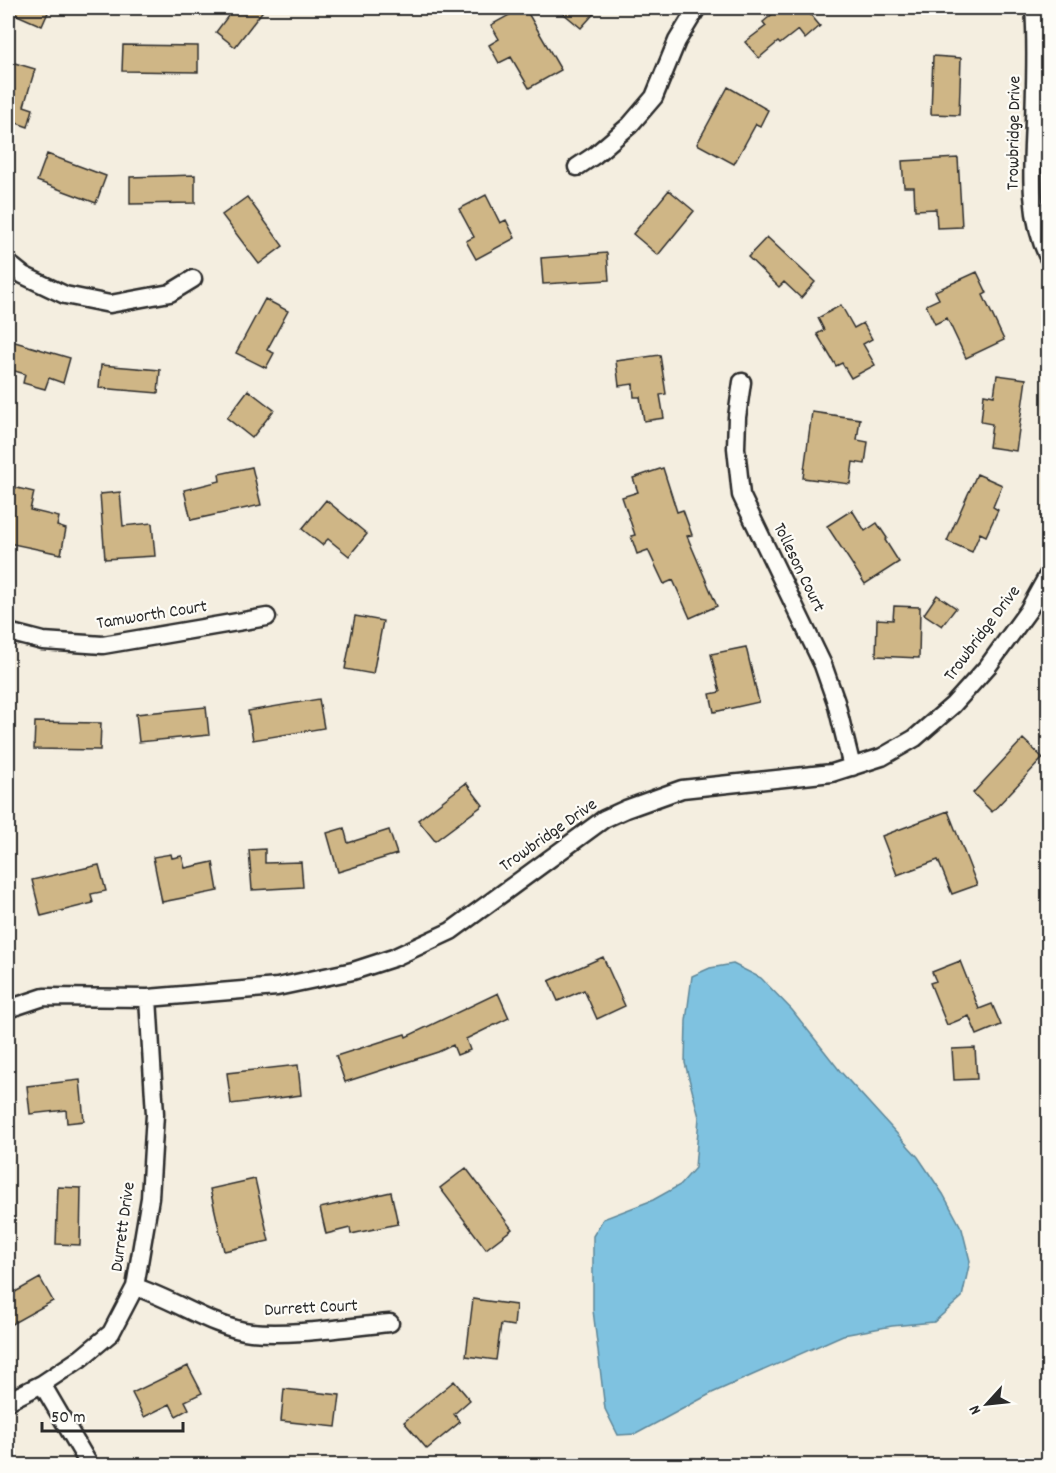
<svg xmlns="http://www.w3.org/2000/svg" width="1056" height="1473" font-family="Dekko,sans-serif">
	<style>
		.water { fill: #7fc2e0; stroke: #5d8698; stroke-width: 1.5 }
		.building { fill: #cfb686; stroke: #2b2b2b; stroke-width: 1.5 }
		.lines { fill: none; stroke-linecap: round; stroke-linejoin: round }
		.street-casing { stroke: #2b2b2b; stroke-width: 21 }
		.street { stroke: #fdfcf7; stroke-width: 16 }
		.labels { text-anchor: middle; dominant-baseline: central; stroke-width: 4.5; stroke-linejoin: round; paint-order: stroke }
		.street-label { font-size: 18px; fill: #2b2b2b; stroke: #fdfcf7 }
	</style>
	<rect width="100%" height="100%" fill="#f4eee0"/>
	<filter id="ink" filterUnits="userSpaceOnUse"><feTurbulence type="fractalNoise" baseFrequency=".0167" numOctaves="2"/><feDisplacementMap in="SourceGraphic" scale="12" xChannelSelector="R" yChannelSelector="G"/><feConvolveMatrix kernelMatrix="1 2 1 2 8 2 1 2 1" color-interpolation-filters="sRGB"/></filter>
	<g filter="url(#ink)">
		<path class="water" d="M733,964l28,14 31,32 48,61 78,86 25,37 19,35 8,32 -8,36 -28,25 -42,4 -49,9 -131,58 -76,41 -18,1 -13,-26 -12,-99v-74l10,-17 50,-19 27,-15 15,-17 4,-51 -14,-54 1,-42 6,-45 18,-8z"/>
		<path class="building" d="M8,8h42l-8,18 -34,-15z
			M234,8h31l-30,39 -19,-15z
			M522,8h3l36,62 -32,18 -18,-31 -12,6 -10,-18 10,-6 -8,-14z
			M557,8h42l-18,20z
			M780,8h25l15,18 -15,13 -7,-9 -18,14 -2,-2 -19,16 -14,-16 21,-16 -3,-4z
			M123,45l75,1v26l-76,-1z
			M933,56l28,2 -2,57 -28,-1z
			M8,61l27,8 -11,37 9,3 -5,18 -20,-7z
			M728,87l40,23 -8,16 -4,-2 -22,40 -37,-20z
			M47,154l59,22 -10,27 -59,-22z
			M958,158l4,69 -25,1 -1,-19 -21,1 -1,-23h-10l-2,-26z
			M195,175v28l-65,1v-27z
			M669,190l25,21 -36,44 -25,-21z
			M486,195l14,28 6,-3 9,18 -39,21 -10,-18 8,-4 -15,-28z
			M247,197l36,49 -24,18 -37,-49z
			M767,237l48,45 -14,16 -17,-16 -5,5 -31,-30z
			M607,253l2,27 -66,4 -2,-26z
			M977,272l10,21 -4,2 21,45 -38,18 -19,-40 -12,6 -9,-19 13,-6 -4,-8z
			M265,299l23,12 -21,39 7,3 -8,15 -30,-15z
			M841,305l13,23 9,-5 9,16 -9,5 12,21 -24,13 -9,-15 -6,3 -19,-32 7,-4 -6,-12z
			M8,340l62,18 -7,25 -14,-5 -4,11 -22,-6 2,-9 -17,-5z
			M660,355l6,39 -6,1 4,23 -20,3 -4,-24h-6l-1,-13 -14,2 -3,-25z
			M101,365l59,5 -2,23 -59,-5z
			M997,375l29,4 -10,72 -27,-4 3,-23 -11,-2 3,-28 10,2z
			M248,390l26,20 -22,28 -25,-20z
			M812,412l48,7 -3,21 11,2 -3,22 -12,-2 -3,22 -47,-6z
			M252,467l9,38 -70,15 -7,-30 36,-9 -1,-7z
			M663,468l14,44 6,-2 9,25 -5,1 30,70 -27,12 -17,-38 -9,4 -16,-34 -11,4 -6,-18 4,-1 -13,-38 16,-5 -5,-14z
			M977,474l25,11 -9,22 5,3 -12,26 -6,-3 -8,19 -25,-11z
			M13,487l21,5 -4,18 29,7 -2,9 9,3 -5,25 -53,-11v-32z
			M120,492l3,34 29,-3 3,33 -50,3 -5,-65z
			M326,500l41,34 -18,22 -21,-17 -6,6 -20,-16z
			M852,510l13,21 12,-8 10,15 -2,2 14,22 -34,22 -38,-58z
			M937,595l19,13 -14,18 -18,-12z
			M894,606l26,1 -1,51 -43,-2 1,-37 16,1z
			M355,616l28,5 -10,53 -28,-5z
			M746,647l13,55 -45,10 -4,-18 10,-2 -9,-38z
			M319,699l5,29 -71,12 -5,-29z
			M206,707l3,28 -70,7 -3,-28z
			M35,722l66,1 -1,27 -66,-1z
			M1023,739l20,19 -51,54 -19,-19z
			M466,783l17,22 -48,36 -17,-21z
			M948,811l29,74 -25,9 -14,-34 -41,15 -15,-39z
			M344,828l4,15 41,-13 8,24 -59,18 -11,-39z
			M265,849v14l36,-1 2,25 -51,3 -3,-40z
			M171,854l1,4 10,-2 3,12 28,-6 5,29 -56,11 -9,-45z
			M99,865l7,26 -15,3 2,9 -52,13 -9,-36z
			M603,957l22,49 -28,13 -13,-29 -26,11 -9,-20z
			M960,961l19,48 13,-5 9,21 -24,10 -8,-19 -22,9 -17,-42 6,-2 -4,-9z
			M498,993l11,25 -43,21 4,11 -13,5 -4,-10 -15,7 -93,30 -9,-26 69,-22 1,3z
			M975,1048l2,31 -23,1 -2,-31z
			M298,1065l3,30 -70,9 -4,-31z
			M80,1080l4,41 -17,2 -1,-13 -36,4 -3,-28z
			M466,1168l46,61 -26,20 -46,-61z
			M255,1179l14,62 -45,10 -14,-62z
			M58,1187l23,1 -1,57 -24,-1z
			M391,1192l7,32 -47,10 -1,-6 -24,6 -6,-26z
			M40,1278l13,23 -45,25v-30z
			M473,1299l43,6 -2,21 -13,-2 -5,36 -30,-4z
			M188,1366l14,27 -17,8 4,8 -13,7 -6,-12 -26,13 -12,-24z
			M454,1381l16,19 -16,14 6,8 -33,27 -23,-27z
			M284,1389l56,6 -4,32 -55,-6z"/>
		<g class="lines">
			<defs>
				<path id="street" d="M1034,8c3,38 1,76 0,114 -2,46 -6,93 14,135
					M577,167l18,-12 35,-30 24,-28 23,-56 20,-33
					M8,263l15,12 42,20 45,9 60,-11 23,-14
					M742,382l-5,35 -1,31 5,47 82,170 13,37 16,65
					M8,632l35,9 60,4 164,-28
					M8,1009l36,-12 104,1 129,-11 76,-16 40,-13 58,-27 153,-112 22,-10 56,-20 150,-16 50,-16 33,-19 38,-33 35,-39 40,-55 20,-36
					M135,1287c37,11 79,41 116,45 44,4 95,-5 139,-9
					M42,1384l48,82
					M8,1401l34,-17 39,-26 30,-25 24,-46 15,-89 5,-84 -7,-116"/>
			</defs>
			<use href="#street" class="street-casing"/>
			<use href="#street" class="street"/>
		</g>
	</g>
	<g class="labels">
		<g class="street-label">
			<text transform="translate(1015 133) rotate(-89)">Trowbridge Drive</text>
			<text transform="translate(798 568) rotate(64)">Tolleson Court</text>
			<text transform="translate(152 616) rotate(-9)">Tamworth Court</text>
			<text transform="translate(983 634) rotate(-53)">Trowbridge Drive</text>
			<text transform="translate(549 836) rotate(-35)">Trowbridge Drive</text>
			<text transform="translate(124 1227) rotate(-82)">Durrett Drive</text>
			<text transform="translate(311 1309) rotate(-3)">Durrett Court</text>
		</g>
	</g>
	<rect width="1056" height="1473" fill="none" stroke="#fdfcf7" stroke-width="30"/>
	<rect x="15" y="15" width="1026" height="1443" fill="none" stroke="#2b2b2b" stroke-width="2" filter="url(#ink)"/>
	<g transform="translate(987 1404) rotate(243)" stroke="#fdfcf7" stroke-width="4.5" paint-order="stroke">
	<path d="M0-4.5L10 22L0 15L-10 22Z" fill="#2b2b2b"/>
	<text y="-9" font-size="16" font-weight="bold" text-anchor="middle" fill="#2b2b2b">N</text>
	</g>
	<path d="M42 1422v9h141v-9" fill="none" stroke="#2b2b2b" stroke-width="3"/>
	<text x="51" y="1422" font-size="18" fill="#2b2b2b" stroke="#fdfcf7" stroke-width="4.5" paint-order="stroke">50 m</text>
</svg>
